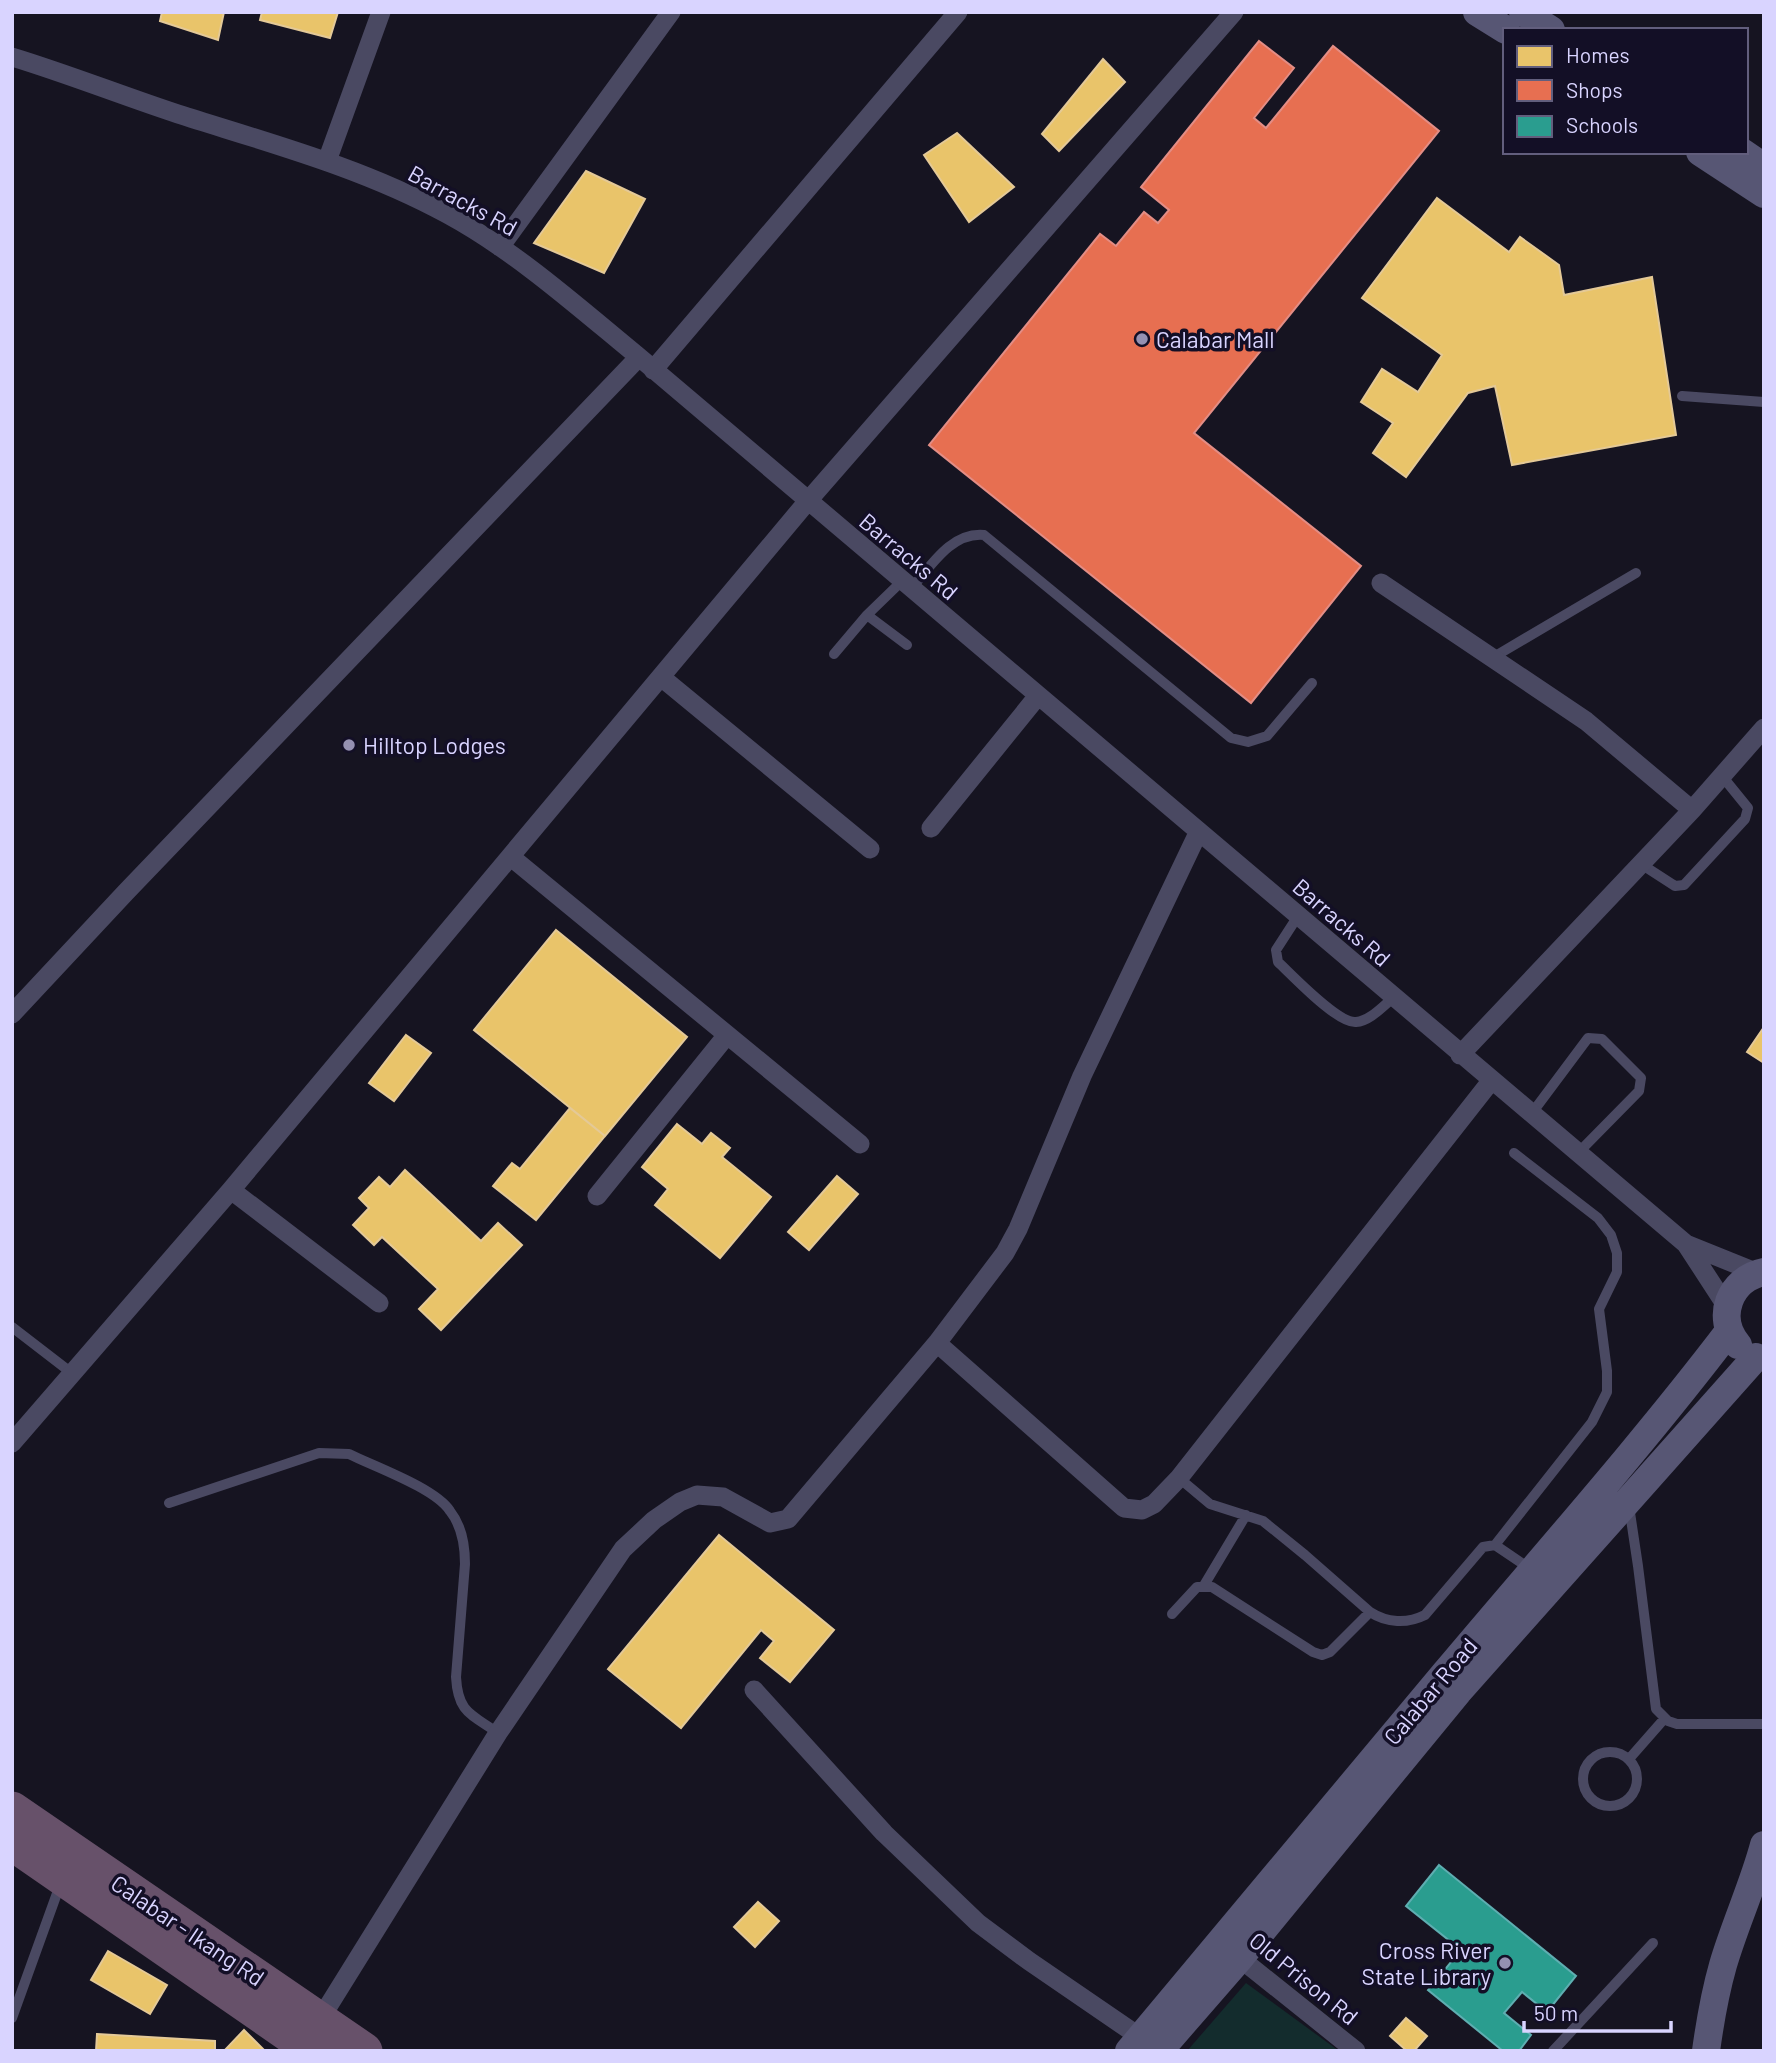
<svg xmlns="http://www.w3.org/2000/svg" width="1776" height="2063" font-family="Barlow,sans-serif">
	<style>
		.green { fill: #132c2d }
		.homes { fill: #e9c46a; stroke: #e4c997; stroke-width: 2 }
		.shops { fill: #e76f51; stroke: #e38d85; stroke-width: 2 }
		.schools { fill: #2a9d8f; stroke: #5eaeb1; stroke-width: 2 }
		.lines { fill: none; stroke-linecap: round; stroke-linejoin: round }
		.lane { stroke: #4a4962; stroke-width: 10 }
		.street { stroke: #4a4962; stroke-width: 19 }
		.secondary { stroke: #575674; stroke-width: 28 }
		.highway { stroke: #67516a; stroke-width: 37 }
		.poi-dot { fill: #9591b1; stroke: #130f26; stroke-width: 2.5 }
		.labels { text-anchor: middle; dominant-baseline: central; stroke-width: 7; stroke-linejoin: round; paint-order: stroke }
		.street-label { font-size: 23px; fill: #d9d4ff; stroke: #130f26 }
		.poi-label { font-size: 23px; fill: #d9d4ff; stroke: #130f26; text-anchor: start }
	</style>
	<rect width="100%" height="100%" fill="#161421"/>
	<path class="green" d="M1246,1983l93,68h-152z"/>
	<path class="homes" d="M162,12h62l-6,28 -58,-19z
		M262,12h76l-8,26 -70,-18z
		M1103,59l22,23 -66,69 -17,-17z
		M957,133l57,54 -45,35 -45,-67z
		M586,171l59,28 -41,74 -70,-30z
		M1437,198l72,54 11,-15 39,28 5,30 88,-18 24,158 -164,30 -17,-79 -27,7 -62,84 -33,-24 20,-30 -32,-21 21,-33 36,23 24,-37 -80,-57z
		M556,930l131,107 -82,99 -131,-106z
		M1764,1027v36l-17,-11z
		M406,1035l25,18 -37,48 -25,-18z
		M570,1108l35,28 -69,84 -43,-34 19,-23 8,6z
		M677,1124l25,20 9,-11 19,15 -8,9 49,40 -51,61 -65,-53 13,-16 -26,-22z
		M405,1170l76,71 17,-18 24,22 -81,85 -22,-21 19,-20 -56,-52 -8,8 -21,-20 16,-17 -10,-10 20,-21 11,10z
		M837,1176l21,18 -49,56 -21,-18z
		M719,1535l115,95 -44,52 -30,-24 14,-17 -13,-11 -80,98 -73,-59z
		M758,1902l21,19 -24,26 -21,-20z
		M108,1951l59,34 -17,29 -59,-34z
		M1406,2018l21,18 -13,15h-7l-17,-15z
		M244,2030l21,21h-41z
		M97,2034l118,7v10h-119z"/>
	<path class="shops" d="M1259,41l35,27 -40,50 12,10 67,-82 106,85 -245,302 167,133 -110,137 -322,-258 171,-211 16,12 28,-34 14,11 11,-13 -28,-23z"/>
	<path class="schools" d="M1439,1865l137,111 -29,36 -25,-20 -18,21 27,22 -12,16h-16l-75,-61 33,-40 -55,-44z"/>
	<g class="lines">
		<path class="lane" d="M1682,396l82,6
			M901,582l-34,33 40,30
			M911,589c20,-23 40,-57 73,-54l247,203 17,4 19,-6 45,-53
			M834,654l33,-39
			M1492,658l144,-85
			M1641,864l34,22 9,-1 61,-66 3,-11 -26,-32
			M1298,916l-22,34 2,12c15,14 60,62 78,60 14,-1 27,-16 37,-24
			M1532,1113l56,-75 14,1 39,39 -2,13 -61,62
			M12,1327l61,47
			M1179,1478l31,26 53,17 42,34 65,57c17,11 37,12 55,3l58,-68 12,-2 34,23
			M169,1503l150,-50 30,1c26,13 86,34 101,57 12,15 15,34 15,53l-9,113c2,36 15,37 42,56
			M1629,1506l9,60 18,143 12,12 9,3h87
			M1495,1545l97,-123 15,-30v-21l-8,-62 18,-37v-19l-6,-18 -13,-17 -84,-65
			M1203,1587l43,-72
			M1172,1614l25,-27h15l101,65 9,3 8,-3 40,-40
			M1583 1779a27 27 0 1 1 54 0a27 27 0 1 1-54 0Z
			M1629,1759l36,-41
			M12,2018l48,-133
			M1553,2051l100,-108"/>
		<path class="street" d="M12,57c56,17 111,39 166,57 91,29 185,54 269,100 70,38 131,93 192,143l1047,887 41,63
			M327,161l54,-149
			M500,247l171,-235
			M653,370l305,-358
			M1381,583l205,138 106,89
			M661,677l209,172
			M931,828l106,-131
			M511,857l349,287
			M12,1014l114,-122 513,-535
			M1460,1055l232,-245 72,-82
			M231,1190l148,113
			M597,1196l130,-161
			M1686,1244l72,29
			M937,1343l187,165 18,2 12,-6 25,-26 312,-397
			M12,1443l219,-253 576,-688 427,-490
			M754,1690l130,143 94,90 51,38 111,76
			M1231,1951l125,100
			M319,2021l179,-288 125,-184 31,-29 26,-18 17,-7 26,2 47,26 18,-4 149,-176 68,-90 13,-24 64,-153 116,-243"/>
		<path class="secondary" d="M1477,12l29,18
			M1523,12l28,18
			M1700,152l64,42
			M1742,152l22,15
			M1738,1345c-23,-27 -9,-66 26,-73
			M1129,2051c106,-125 210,-253 316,-378 95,-113 194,-224 284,-342
			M1159,2051l80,-92 219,-267 298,-335
			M1706,2051c4,-29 9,-58 17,-86 12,-41 30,-79 41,-120"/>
		<path class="highway" d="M12,1810l352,241
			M12,1842l302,209"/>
	</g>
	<g class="poi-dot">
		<circle cx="1142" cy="339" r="7"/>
		<circle cx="349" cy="745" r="7"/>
		<circle cx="1505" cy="1963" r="7"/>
	</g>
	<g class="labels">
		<g class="street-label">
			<text transform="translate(463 200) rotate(29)">Barracks Rd</text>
			<text transform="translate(909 556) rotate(40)">Barracks Rd</text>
			<text transform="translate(1342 922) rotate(41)">Barracks Rd</text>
			<text transform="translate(1430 1691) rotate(-50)">Calabar Road</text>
			<text transform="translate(188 1930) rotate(34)">Calabar - Ikang Rd</text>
			<text transform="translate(1304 1978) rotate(39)">Old Prison Rd</text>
		</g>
		<g class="poi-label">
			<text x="1156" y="339">Calabar Mall</text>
			<text x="363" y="745">Hilltop Lodges</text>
			<text x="1491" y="1950" text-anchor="end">Cross River<tspan x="1491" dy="26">State Library</tspan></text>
		</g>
	</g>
	<rect width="1776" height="2063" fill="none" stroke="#d9d4ff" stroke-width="28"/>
	<rect x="1503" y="28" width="245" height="126" fill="#130f26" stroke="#625e7d" stroke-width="2"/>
	<rect x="1517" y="46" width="35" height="21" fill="#e9c46a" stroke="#625e7d" stroke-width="2"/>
	<text x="1566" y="63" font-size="21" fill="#d9d4ff">Homes</text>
	<rect x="1517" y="80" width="35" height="21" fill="#e76f51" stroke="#625e7d" stroke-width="2"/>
	<text x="1566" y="98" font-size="21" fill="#d9d4ff">Shops</text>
	<rect x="1517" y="116" width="35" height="21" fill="#2a9d8f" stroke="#625e7d" stroke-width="2"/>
	<text x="1566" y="133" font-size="21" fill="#d9d4ff">Schools</text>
	<path d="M1524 2021v10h147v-10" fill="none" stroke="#d9d4ff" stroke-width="3.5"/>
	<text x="1534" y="2021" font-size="21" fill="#d9d4ff" stroke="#130f26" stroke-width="5" paint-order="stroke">50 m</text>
</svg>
